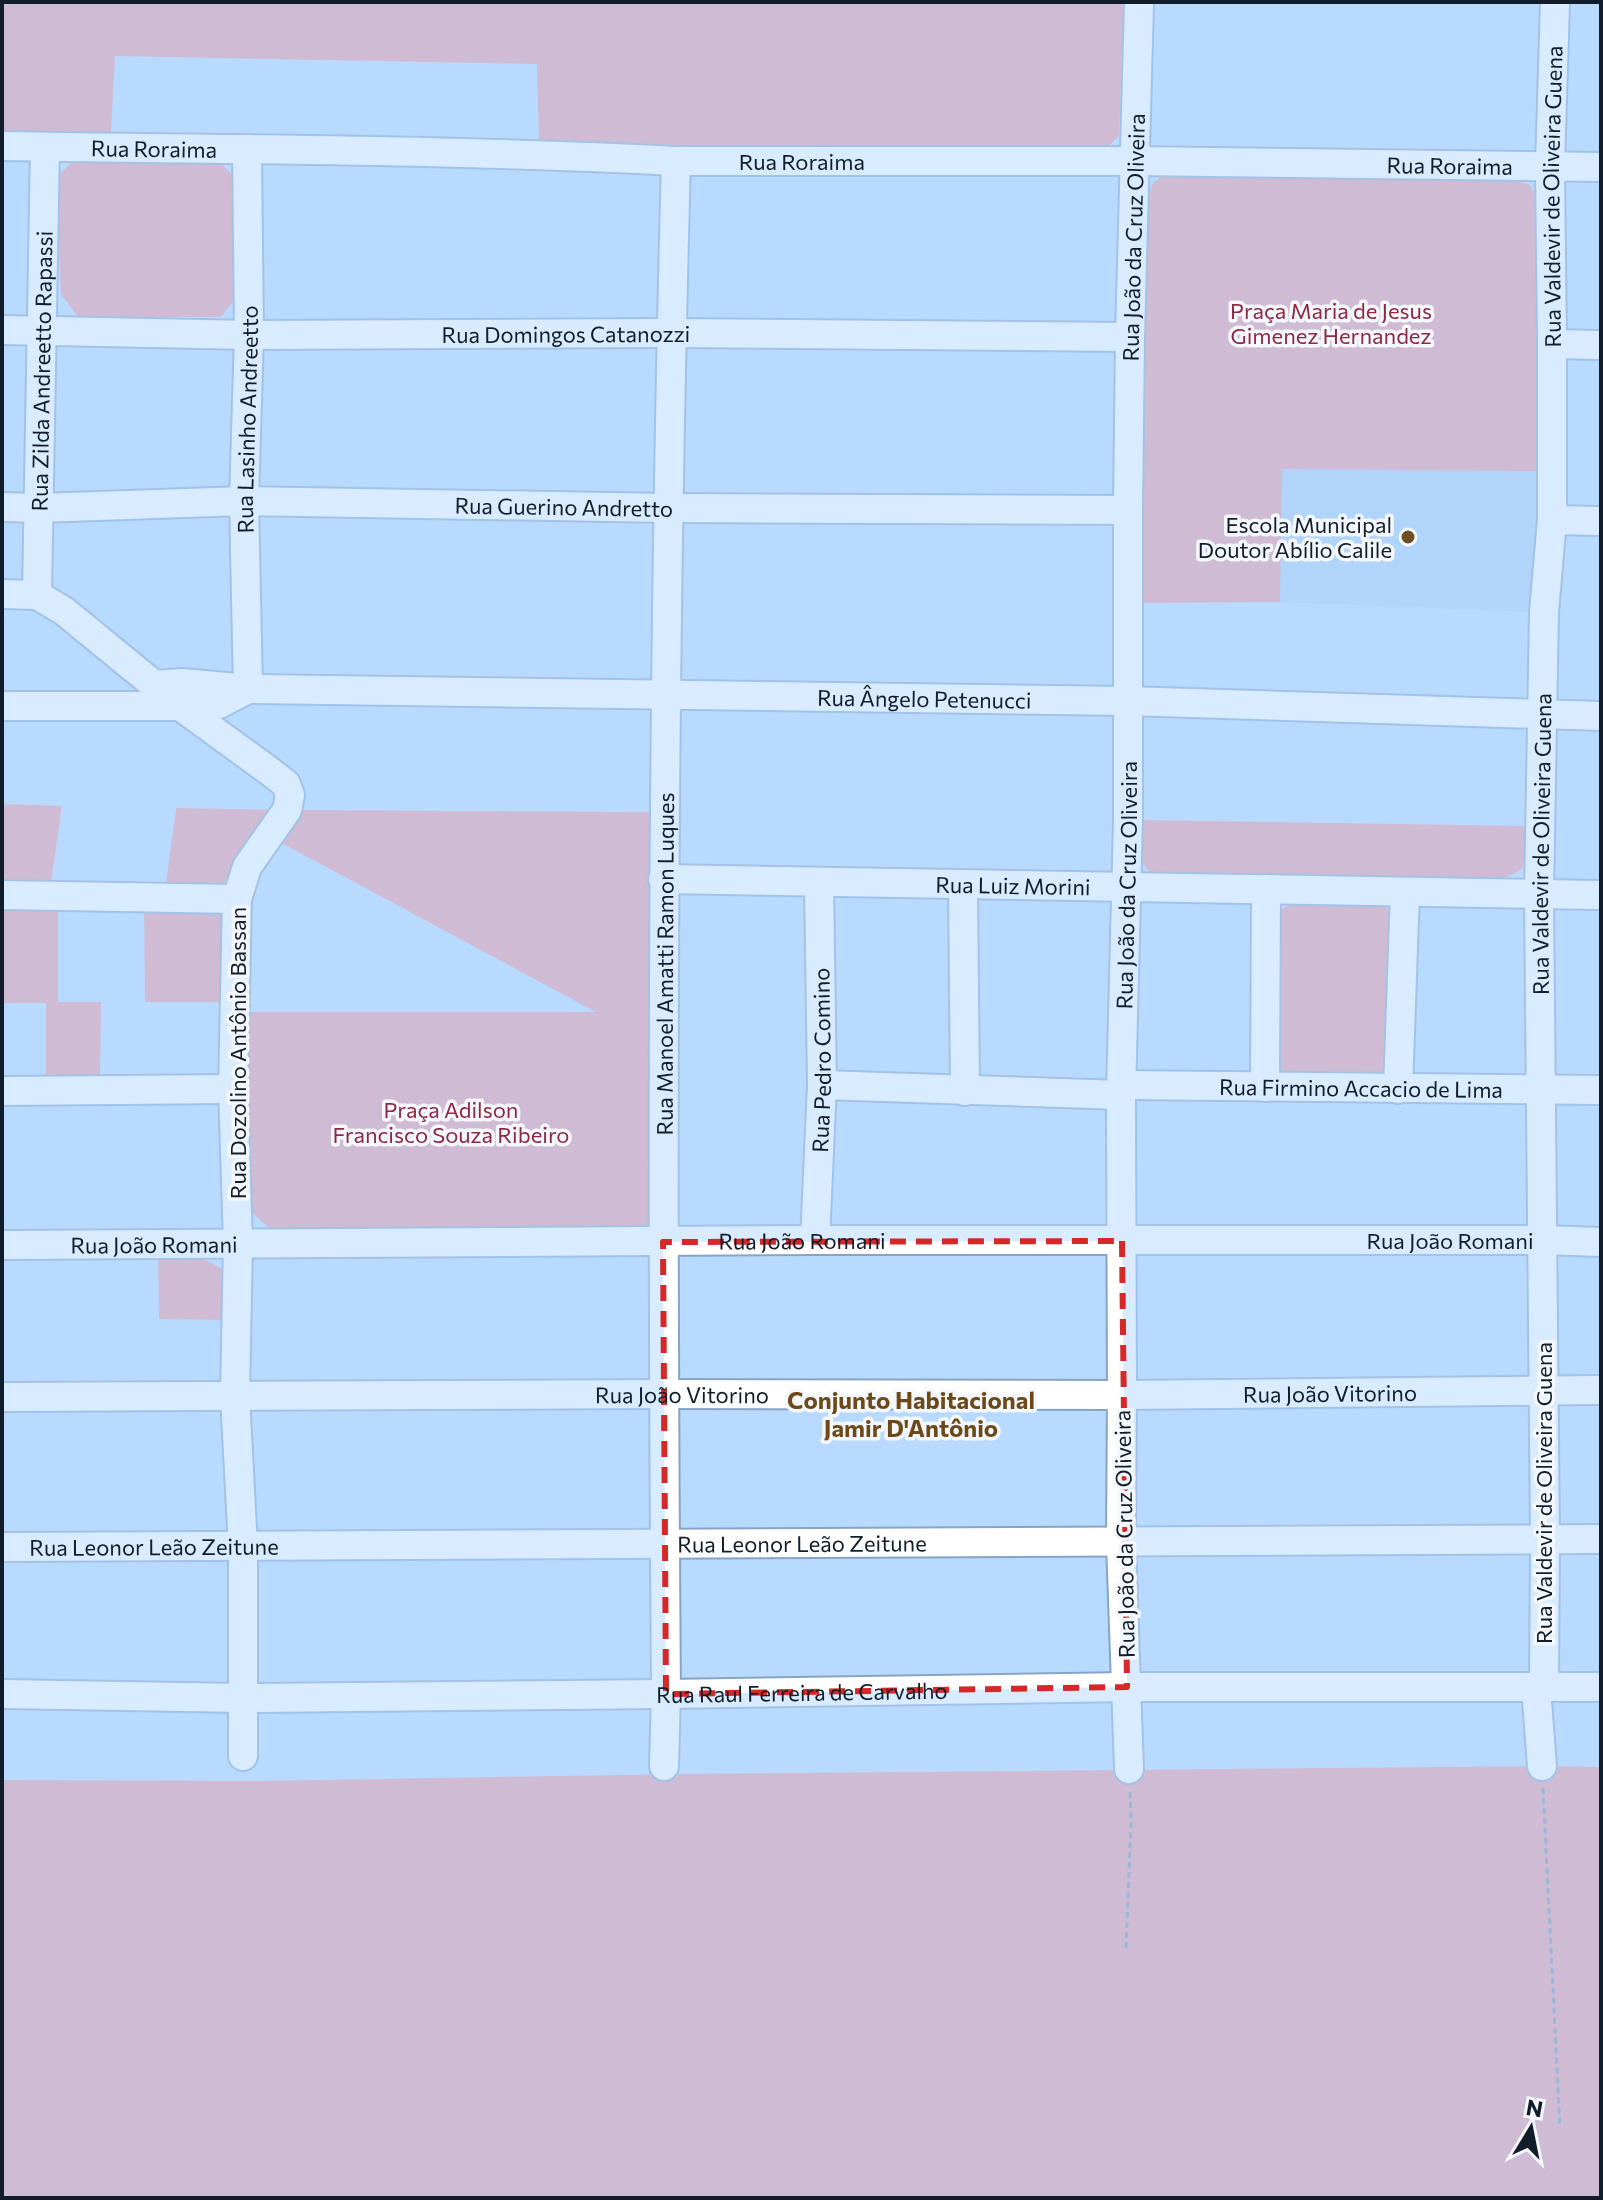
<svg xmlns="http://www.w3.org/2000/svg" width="1603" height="2200" font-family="Commissioner,sans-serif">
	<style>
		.built { fill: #a6ccf6 }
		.green { fill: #e994a0 }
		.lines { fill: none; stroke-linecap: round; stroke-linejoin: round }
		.minor-casing { stroke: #85a5c8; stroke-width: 32 }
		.path { stroke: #768ea9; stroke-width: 3; stroke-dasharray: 6 4; stroke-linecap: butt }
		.minor { stroke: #fff; stroke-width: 28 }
		.marked { fill: none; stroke: #d62828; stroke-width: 6; stroke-dasharray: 16 10; stroke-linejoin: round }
		.poi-dot { fill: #6f4e25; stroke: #f4f8fc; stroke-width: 3 }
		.labels { text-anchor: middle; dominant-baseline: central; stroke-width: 7; stroke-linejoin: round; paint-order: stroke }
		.street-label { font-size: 22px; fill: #111d2a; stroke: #f4f8fc }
		.park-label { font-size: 22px; fill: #8f2841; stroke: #f4f8fc }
		.poi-label { font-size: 22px; fill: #111d2a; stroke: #f4f8fc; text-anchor: end }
		.neighbourhood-label { font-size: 24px; font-weight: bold; fill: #6d4918; stroke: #f4f8fc }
	</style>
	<rect width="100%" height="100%" fill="#b9daff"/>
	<path class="built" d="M1281,469l257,2 -6,141 -252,-10z"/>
	<path class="green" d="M2,2h1122l-5,134 -15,15 -428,-6 -137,-4 -2,-77 -422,-8 -4,76 -109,-1z
		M77,158h138l17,16 5,123 -16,20h-143l-17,-23 -5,-117z
		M1166,173l342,5 22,7 10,19 -2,267 -256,-2 -2,133 -142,1 7,-397 8,-23z
		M2,804l60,2 -11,77 -49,-1z
		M176,808l100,2 -48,69 -6,6 -56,-1z
		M299,810l357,2 -3,403 -4,9 -10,5 -368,1 -23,-21v-197h348l-320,-172z
		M1138,820l390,6 -1,27 -6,17 -16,8 -334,-2 -21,-3 -12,-16z
		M1297,901l76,1 13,5 6,12 -3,137 -5,15 -12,8 -80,-3 -12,-5 -7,-20 2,-132 8,-11z
		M2,903l56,1v98h43l-1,80h-54v-79h-44z
		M144,905l76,6 5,9 -4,82h-76z
		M158,1255c26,1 45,-1 66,16l1,49 -66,-1z
		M1542,1766l59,1v431h-1599v-418l251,1 432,-7z"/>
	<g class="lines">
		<defs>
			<g id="minor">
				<path id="s1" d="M2,146c225,4 450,3 674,15h458l467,6"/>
				<path id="s2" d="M2,330l247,5 422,-2 459,4"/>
				<path d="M1552,344l49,1"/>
				<path id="s3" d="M2,507l37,1 205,-7 425,7 459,2"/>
				<path d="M1552,520l49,1"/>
				<path d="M2,594l35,1 27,16 116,95 92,67 14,11 4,11 -3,15 -40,57 -10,32 -4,190 5,155 -3,152 8,151v209"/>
				<path id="s4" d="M37,595l8,-448"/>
				<path id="s5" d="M154,685l28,-2 66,6 -4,-188 5,-166 -2,-186"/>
				<path id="s6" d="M2,706h178l39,-2 29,-15 879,12 474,15"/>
				<path id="s7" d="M663,879l938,16"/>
				<path d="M963,884l2,207"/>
				<path d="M2,895l235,4"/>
				<path d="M822,1085l299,10"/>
				<path id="s8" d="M1121,1085l480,5"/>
				<path d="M1265,1087l1,-198"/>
				<path d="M1398,1089l7,-197"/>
				<path d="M2,1091l231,-2"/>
				<path id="s9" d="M815,1240l7,-155 -3,-203"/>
				<path id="s10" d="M2,1245l813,-5h728l58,2"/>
				<path id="s11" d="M2,1397l663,-3 457,1 479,-5"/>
				<path id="s12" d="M2,1547l1599,-8"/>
				<path d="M1536,1688l6,78"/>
				<path id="s13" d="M1544,1688l1,-148 -6,-646 5,-282 8,-92v-176l-2,-178 5,-164"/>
				<path id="s14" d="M2,1694l241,4 423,-4 461,-7h474"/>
				<path id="s15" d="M664,1766l2,-72c-4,-511 -4,-1022 10,-1533"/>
				<path id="s16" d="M1129,1769l-8,-226 1,-148 -1,-300 7,-275v-310l2,-173 9,-335"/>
			</g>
		</defs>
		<use href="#minor" class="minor-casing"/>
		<path class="path" d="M1543,1788l17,340
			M1126,1948l5,-125 -1,-31"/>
		<use href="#minor" class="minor"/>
	</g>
	<path d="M0 0H1603V2200H0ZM1122,1241l5,446 -461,7 -3,-452z" fill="#b9daff" fill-opacity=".55" fill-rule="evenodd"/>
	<path class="marked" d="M1122,1241l5,446 -461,7 -3,-452z"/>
	<circle class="poi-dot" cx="1408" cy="537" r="8"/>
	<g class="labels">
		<g class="street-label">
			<text stroke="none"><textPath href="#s1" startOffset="152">Rua Roraima</textPath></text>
			<text stroke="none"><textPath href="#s1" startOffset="800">Rua Roraima</textPath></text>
			<text stroke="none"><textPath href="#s1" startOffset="1448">Rua Roraima</textPath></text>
			<text stroke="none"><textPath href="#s13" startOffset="1492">Rua Valdevir de Oliveira Guena</textPath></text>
			<text stroke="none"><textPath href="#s16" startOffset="1532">Rua João da Cruz Oliveira</textPath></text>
			<text stroke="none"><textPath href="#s2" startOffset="564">Rua Domingos Catanozzi</textPath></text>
			<text stroke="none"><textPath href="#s4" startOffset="224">Rua Zilda Andreetto Rapassi</textPath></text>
			<text stroke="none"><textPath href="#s5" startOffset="364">Rua Lasinho Andreetto</textPath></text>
			<text stroke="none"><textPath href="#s3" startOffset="562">Rua Guerino Andretto</textPath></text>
			<text stroke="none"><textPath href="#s6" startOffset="926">Rua Ângelo Petenucci</textPath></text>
			<text stroke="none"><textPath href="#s13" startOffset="844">Rua Valdevir de Oliveira Guena</textPath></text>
			<text stroke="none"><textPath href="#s7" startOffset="350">Rua Luiz Morini</textPath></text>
			<text stroke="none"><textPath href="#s16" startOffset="884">Rua João da Cruz Oliveira</textPath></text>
			<text stroke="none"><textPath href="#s15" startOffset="802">Rua Manoel Amatti Ramon Luques</textPath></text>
			<text transform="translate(237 1053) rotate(-90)">Rua Dozolino Antônio Bassan</text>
			<text stroke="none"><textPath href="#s9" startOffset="180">Rua Pedro Comino</textPath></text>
			<text stroke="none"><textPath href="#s8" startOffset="240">Rua Firmino Accacio de Lima</textPath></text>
			<text stroke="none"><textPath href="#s10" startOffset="800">Rua João Romani</textPath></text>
			<text stroke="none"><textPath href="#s10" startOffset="1448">Rua João Romani</textPath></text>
			<text stroke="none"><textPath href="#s10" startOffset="152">Rua João Romani</textPath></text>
			<text stroke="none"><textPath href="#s11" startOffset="1328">Rua João Vitorino</textPath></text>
			<text stroke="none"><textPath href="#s11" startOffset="680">Rua João Vitorino</textPath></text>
			<text transform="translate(1543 1493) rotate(-90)">Rua Valdevir de Oliveira Guena</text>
			<text transform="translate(1124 1534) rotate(-91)">Rua João da Cruz Oliveira</text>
			<text stroke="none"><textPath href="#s12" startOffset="800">Rua Leonor Leão Zeitune</textPath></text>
			<text stroke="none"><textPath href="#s12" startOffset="152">Rua Leonor Leão Zeitune</textPath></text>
			<text stroke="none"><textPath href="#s14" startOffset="800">Rua Raul Ferreira de Carvalho</textPath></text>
		</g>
		<g class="park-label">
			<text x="1331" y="310">Praça Maria de Jesus<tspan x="1331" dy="25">Gimenez Hernandez</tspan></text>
			<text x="451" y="1109">Praça Adilson<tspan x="451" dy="25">Francisco Souza Ribeiro</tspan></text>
		</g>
		<g class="poi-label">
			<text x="1392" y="524">Escola Municipal<tspan x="1392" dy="25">Doutor Abílio Calile</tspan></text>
		</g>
		<g class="neighbourhood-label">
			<text x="911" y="1399">Conjunto Habitacional<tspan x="911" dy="28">Jamir D'Antônio</tspan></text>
		</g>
	</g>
	<rect width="1603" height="2200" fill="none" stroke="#111d2a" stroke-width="8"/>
	<g transform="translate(1531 2128) rotate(10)" stroke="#f4f8fc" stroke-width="6" paint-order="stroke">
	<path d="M0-6L14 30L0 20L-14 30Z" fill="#111d2a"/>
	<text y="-12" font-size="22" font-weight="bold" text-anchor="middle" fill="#111d2a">N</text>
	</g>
</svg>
